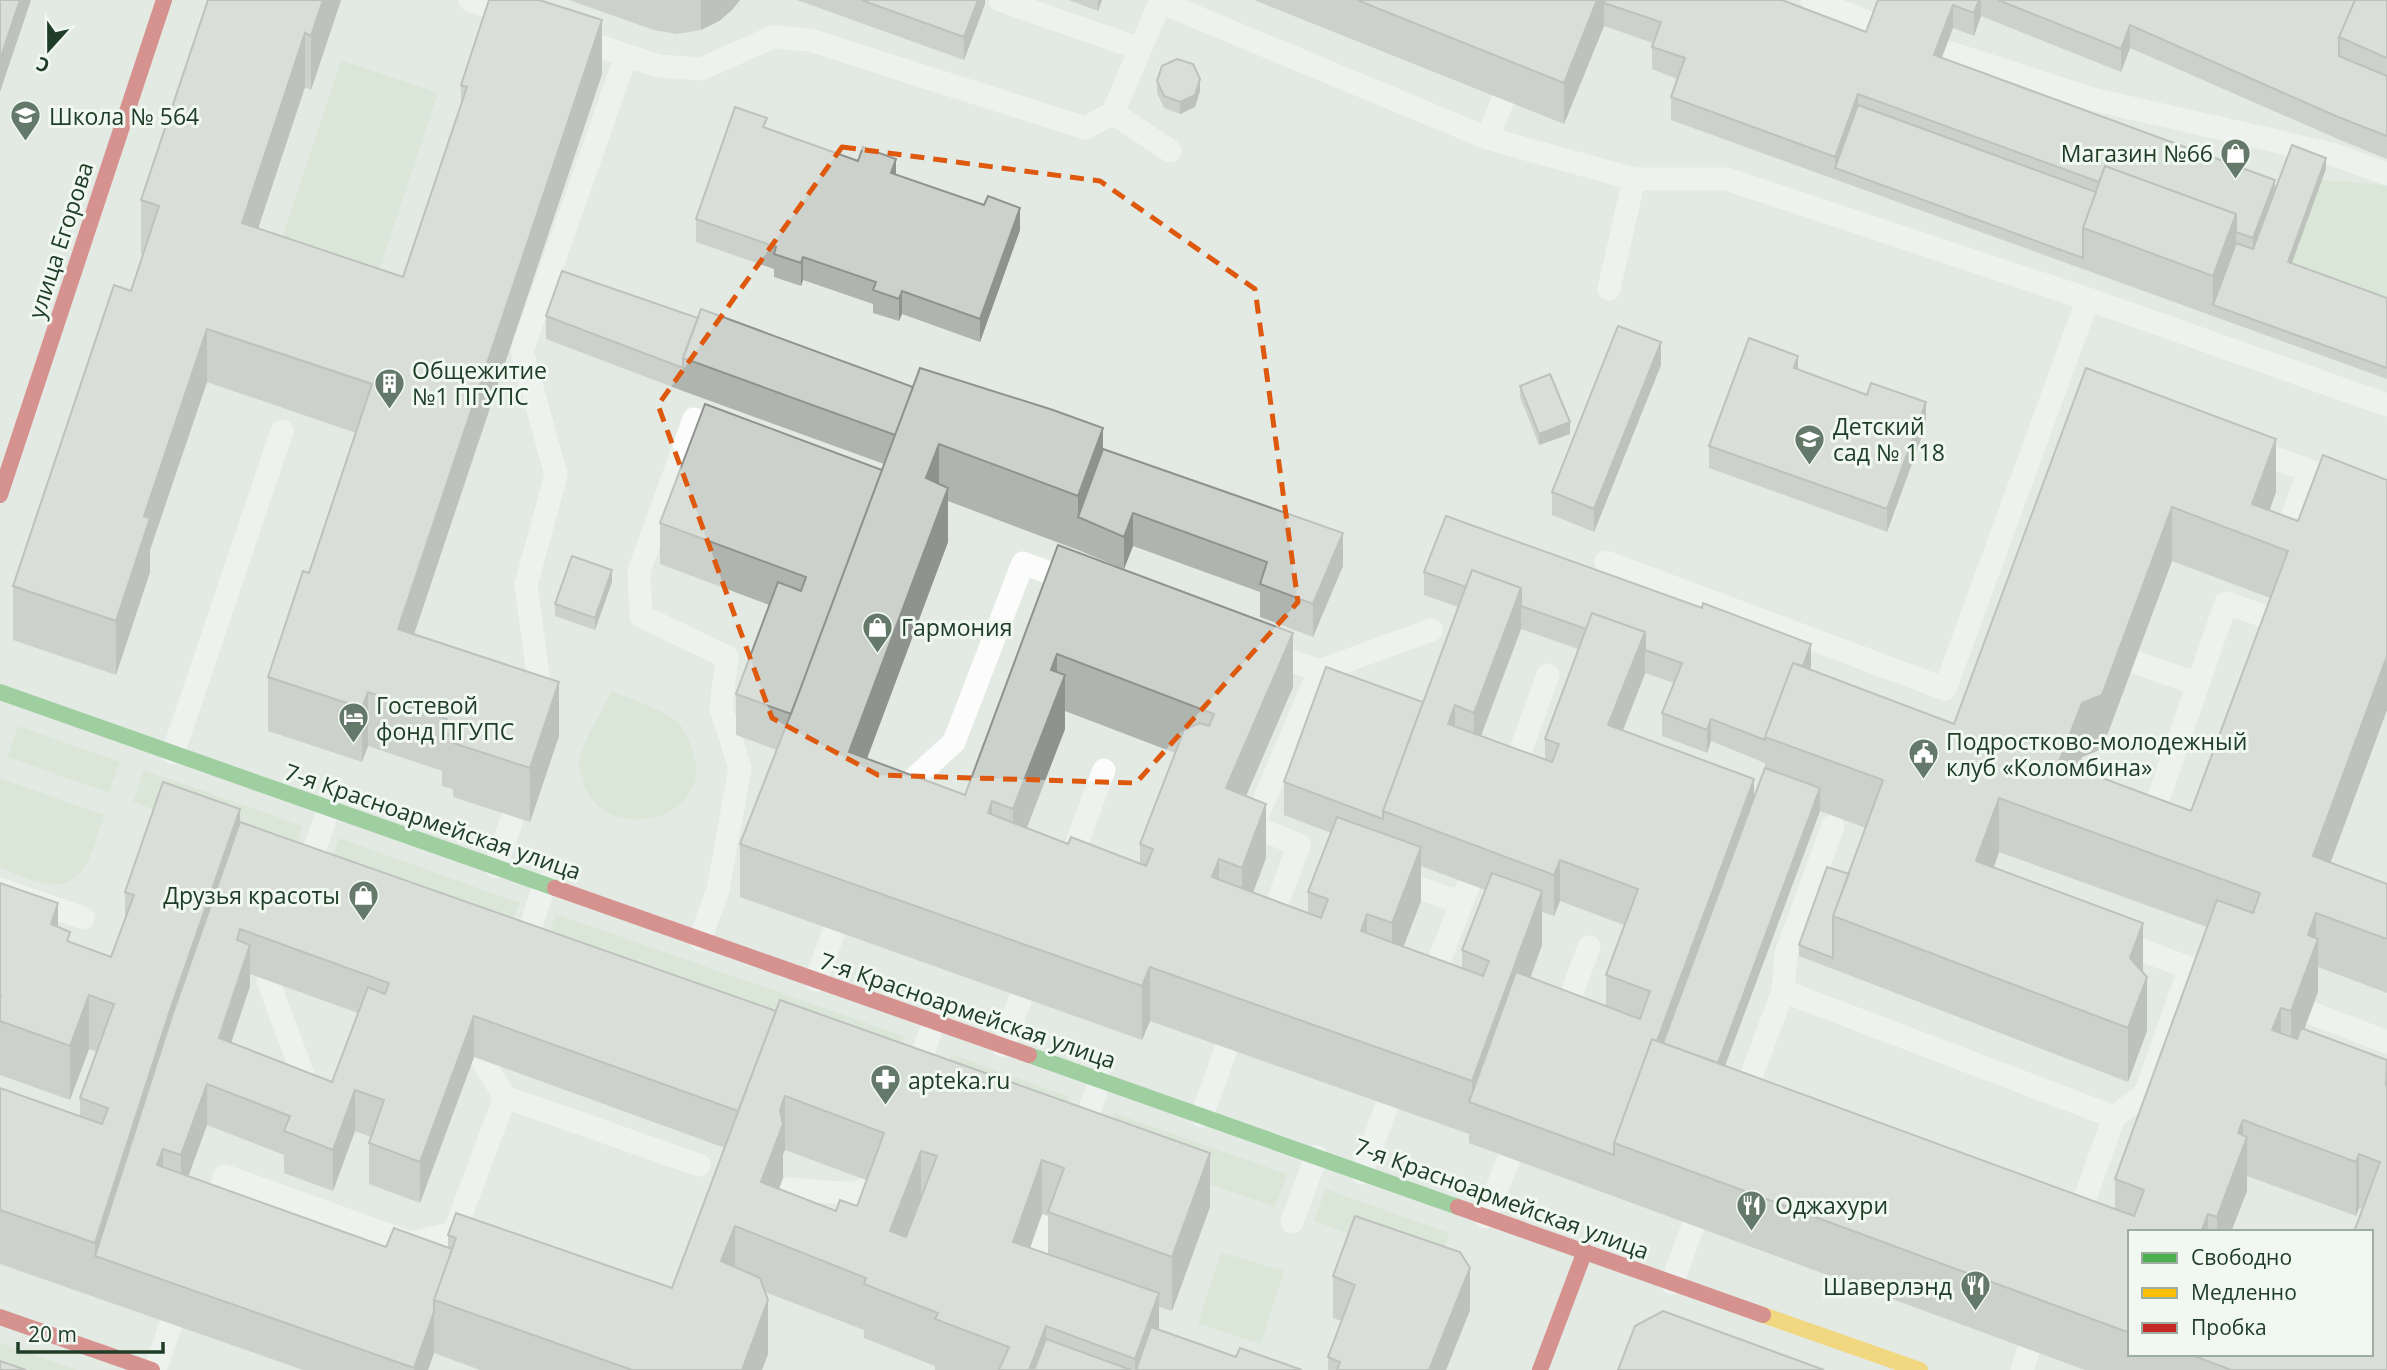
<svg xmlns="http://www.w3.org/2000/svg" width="2387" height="1370" font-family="'Open Sans',sans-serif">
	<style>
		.green { fill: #cfe3cb }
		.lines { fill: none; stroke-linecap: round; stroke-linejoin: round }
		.lane { stroke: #fbfcfb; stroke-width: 23 }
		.fast { stroke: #4caf50; stroke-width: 16 }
		.slow { stroke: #ffc107; stroke-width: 16 }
		.jam { stroke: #c62828; stroke-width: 16 }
		.wall { fill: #afb4af; fill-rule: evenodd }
		.shaded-wall { fill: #8f928f }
		.building { fill: #ccd1cc; stroke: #8f928f; stroke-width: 2; fill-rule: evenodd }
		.marked { fill: none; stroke: #de580d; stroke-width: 5; stroke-dasharray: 14 9; stroke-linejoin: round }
		.labels { text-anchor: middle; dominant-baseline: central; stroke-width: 6; stroke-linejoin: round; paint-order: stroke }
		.poi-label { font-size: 23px; fill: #203d27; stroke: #f0f8f1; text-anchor: start }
		.street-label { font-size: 23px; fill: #203d27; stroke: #f0f8f1 }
	</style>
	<rect width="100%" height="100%" fill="#e3e9e3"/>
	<path class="green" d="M341,60l97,33 -67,201 -97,-31z
		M2322,180l65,5v125l-99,-36z
		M612,691c15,7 52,19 63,29 9,6 15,22 18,32 22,69 -86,94 -109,33 -2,-7 -5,-13 -5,-21 2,-21 23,-53 33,-73z
		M18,726l102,36 -11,31 -102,-36z
		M144,770l159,56 -11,32 -159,-56z
		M0,778l104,37c-11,31 -17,80 -62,68 -14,-3 -28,-10 -42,-15z
		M339,838l181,65 -12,32 -180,-65z
		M556,914l348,122 -11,34 -349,-123z
		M951,1054l119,43 -12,33 -119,-43z
		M1114,1113l173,61 -12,33 -173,-61z
		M1326,1189l123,44 -11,32 -124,-44z
		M1221,1252l63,19 -23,73 -63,-20z
		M0,1343l77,27h-77z"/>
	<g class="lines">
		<path class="lane" d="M470,0l46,17
			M1000,0l140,49
			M1812,0l66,26
			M1160,2l327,136 147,41h93l361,120 299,106
			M575,38l83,28 43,3 72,-32 37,3 275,88 28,-15 48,-113
			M1944,51l148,48 240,55 55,20
			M1113,113l57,38
			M1487,138l16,-38
			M1609,289l25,-110
			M2247,448l140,51
			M2281,547l28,-76
			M1606,562l339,127 143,-390
			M1263,650l56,21
			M2134,662l64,22
			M542,705l-16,-120 30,-110 -34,-124 104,-295
			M173,753l109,-322
			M1511,777l37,-102
			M894,797l60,-55 69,-179 53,20
			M2150,823l76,-220 55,19
			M496,867l17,-51
			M1067,869l37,-99
			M304,878l25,-70
			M1392,878l69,25
			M0,889l83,29
			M1267,930l32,-85 -46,-19 66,-155 112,-41
			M700,939l18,-49 22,-122 -19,-60 6,-51 -86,-41 -2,-45 55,-152 33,12
			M2114,940l89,33
			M522,952l23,-68
			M816,980l18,-49
			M268,981l40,107
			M1428,989l41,-105
			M1783,991l3,-37 47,-128
			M2311,1013l76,29
			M1561,1022l28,-75
			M1003,1046l18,-49
			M914,1078l20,-56
			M505,1097l194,68
			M1741,1104l42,-113 331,126
			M1202,1116l24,-67
			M1080,1137l20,-57
			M1362,1173l25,-68
			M788,1189l66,5 22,-9
			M211,1215l14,-39 186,67 43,-10 51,-136 -23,-37
			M1486,1217l23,-59
			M1292,1222l24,-65
			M2075,1226l39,-109 31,-23 45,-126
			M1030,1280l21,-64
			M1672,1283l21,-57
			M155,1370l16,-46
			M2022,1370l7,-21"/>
		<path class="fast" d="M0,692l555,196
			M1029,1055l429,152"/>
		<path class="slow" d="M1763,1315l157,55"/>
		<path class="jam" d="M0,495l164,-495
			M555,888l474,167
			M1458,1207l305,108
			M0,1317l152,53
			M1540,1370l45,-119"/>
	</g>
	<path class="wall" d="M208,0h133l-30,90 -6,-3 -47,141 145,49 58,-173v-19l141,-11 -188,560 145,102 -29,86 -77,-25v-8l-11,-3v-15l-74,-25 -6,16 -94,-31v-54l41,-104 47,-140 -149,-51 -57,168v22l-34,103 -103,-35v-54l118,-295 12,-37h-2v-54z
		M569,0h171l-8,10 -13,11 -18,9 -24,4 -23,-4z
		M797,0h188v4l-21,56z
		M1069,0h33l-4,11z
		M1254,0h528l84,32 11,-28v-4h510v159l-49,-20 -208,-91 -9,24 -140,-56 -7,20 -21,-8 -11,30 333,132 51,-21 -35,94 96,35v81l-716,-259v-23l6,-18 -25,-10v-22l1,-4 -49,-17 -40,98z
		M1157,81l43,10 -5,16 -15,7 -16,-6 -7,-15z
		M767,129l129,46 124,55 -40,112 -78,-28 -3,7 -26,-8v-9l-70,-24 -2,6 -27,-9v-8l-78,-27v-23z
		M546,316l152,2 215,69 190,62 240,117 -30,71 -53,-20v-25l-127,-46 -9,23 -46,-19 -130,-49v41l-81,217 98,36 93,-250 235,142 -47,109 20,62 -13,34 55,21v-21l23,-59 -47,-18v-33l139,-80 35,-95 -34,-12v-23l387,95 -1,2 144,55 132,-356 190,124 -6,18 28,11 89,-41v230l-57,153 57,21v109l-69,-26v25l-14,37 83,31v310h-302l-616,-227v-9l-319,-113 -8,19 -402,-143v-53l37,-94 -41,-15v-41l33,-89 -109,-41v-41l222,-53 2,-6 -201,-73 -137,-52zM2172,561l98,37 -79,213 -114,-42 5,-12 20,-8zM1521,629l57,20 -33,90v20l-64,-23zM1645,673l29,10 -12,30v23l45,17 4,-12 54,22v5l-11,30 -131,-67zM1065,711l110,42 -35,91v19l-72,-19 -41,-16 38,-99zM1820,811l46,17 -17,46 -50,71v11l329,126 19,-51 -4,-58 -149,-106 5,-15 208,75 -92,252v30l-390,-143zM1421,866l64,24 -23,60v18l-59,-21 18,-46zM1560,901l64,24 -18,50v31l-75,-29 11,-32v-33l12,4zM2247,1176l109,40 3,-8 4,1 8,145h-241v-122h101l16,-41z
		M1661,365l-67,167 -42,-17v-23z
		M1798,369l128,56 -39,107 -178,-64v-22z
		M1520,386l50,48 -31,11 -19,-48z
		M612,582l-17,48 -40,-14v-12z
		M240,822l970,385 -38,104 -13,-4v23l77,27 66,13h-367v-4l-71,-28v-8l-99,-38 3,62 -6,16h-282l-46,-17 -6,17h-125l-303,-106v-176l80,28v-18l17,-46 -8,-3 -19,51 -70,-25v-192l58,44 12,15 41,15 14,-37v-28zM250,974l108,39 -26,69 -101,-39 19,-57zM474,1057l251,91 -53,140 -224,-53v12h-62l-198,-70 19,-52 77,30v18l49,18 22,-60 16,6 -2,6v41l51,19zM785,1150l81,30 -9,26 -21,5 -57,-22 4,-11v-24zM1042,1214l6,2v38l-18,-6z
		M1333,1276l137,34 -24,60h-118v-13l13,-36 -8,-3z"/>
	<path class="shaded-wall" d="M20,0h11l-31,92v-33z
		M323,0h18l-30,90v-54z
		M701,0h39l-8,10 -13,11 -18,9z
		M978,0h7v4l-21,56v-23z
		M1098,0h4l-4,11z
		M1597,0h10l-3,3v23l-40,98v-41z
		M1979,0h2v16l-7,20v-23z
		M1953,5v23l-19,49v-22z
		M602,20v54l-204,608v-53z
		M2130,25v23l-9,24v-23z
		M305,33v54l-63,190v-54z
		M1200,79v12l-5,16 -15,7v-12z
		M1858,94v23l-23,51v-11z
		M2326,158v11l-38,105v-12z
		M896,159v23l-5,-9z
		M2275,180v22l-22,59v-23z
		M1020,208v22l-40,112v-23z
		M2236,214v41l-23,50v12v-41z
		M803,257v23l-2,6v-23z
		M902,291v23l-3,7v-22z
		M207,329v53l-57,168v22l-34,103v-54l28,-105z
		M1661,342v23l-67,167v-23z
		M1798,356v23l-4,-11z
		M1926,402v23l-39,107v-23z
		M1570,422v12l-31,11v-11z
		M1103,428v54l-25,35v-21z
		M2276,439v53l-18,48 -6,-36z
		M939,444v54l-13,-20z
		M948,488v54l-99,264v-54z
		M2172,507v54l-70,188 -20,8 -23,59v-54l23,-59z
		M1133,513v33l-9,23v-32z
		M1343,533v33l-30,71v-33z
		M612,570v12l-17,48v-12z
		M1521,588v41l-47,125v-41z
		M1645,632v42l-37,93v-42z
		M1293,633v54l-67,155v-54z
		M1811,644v23l-28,76 -8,-3z
		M1057,654v42l8,-21v54l-52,134v-54l38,-139z
		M2387,656v54l-74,200v-54z
		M559,682v54l-29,86v-54z
		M368,692v54l-6,16v-54z
		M1455,705v42l-7,-23z
		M1711,719v22l-4,12v-23z
		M1754,779v41l-84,227 -52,97z
		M1820,788v23l-103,276v-22z
		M1999,798v54l-23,63v-54z
		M992,801v54l-4,-42z
		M1266,804v54l-24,64v-54z
		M240,809v54l-145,393v-13l76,-236z
		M1421,847v54l-29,76v-54z
		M1219,859v54l-7,-36z
		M1560,860v41l-6,15v-41z
		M1542,891v54l-60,162 -10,-4v-22z
		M58,903v54l-7,-33z
		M2316,913v30l2,-4v53l-27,73v-54l17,-76z
		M1367,914v54l-6,-37z
		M2143,923v54l-13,-19z
		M250,945v41l-31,93v-41z
		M1150,967v54l-8,19v-54z
		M2147,977v54l-19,51v-54z
		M89,995v54l-19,51v-54z
		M2281,1008v54l-9,-32z
		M474,1016v41l-54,146v-41z
		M207,1084v41l-26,71v-41z
		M355,1090v41l-22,60v-41z
		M785,1096v54l-2,4v24l-18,47 -4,-43 19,-72z
		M2243,1120v28l4,-11v54l-16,41h-14v-15l21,-84z
		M163,1149v41l-6,-25z
		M921,1151v53l-31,81v-54z
		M1210,1153v54l-38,104v-54z
		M2359,1154v54l-3,8v-54z
		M1042,1160v54l-29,82v-54z
		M2208,1214v18h-7z
		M735,1226v54l-14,-19z
		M1470,1268v42l-24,60h-17z
		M1159,1293v54l-24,23v-11z
		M768,1300v54l-6,16h-20z
		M434,1312v41l-6,17h-14z
		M1046,1326v44h-17z"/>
	<path class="building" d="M0,0h20l-20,59z
		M208,0h115l-12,36 -6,-3 -63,190 161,54 64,-190 -6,-2 28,-85h50l63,20 -204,609 161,53 -29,86 -77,-25 2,-7 -13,-4 5,-13 -79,-27 -6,16 -94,-31 35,-106 6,2 63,-189 -165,-55 -63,187 6,2 -34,103 -103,-35 101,-301 17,6 28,-85 -18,-6z
		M861,0h117l-14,37z
		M1357,0h240l-33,83z
		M1605,0h177l84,32 12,-32h101l-5,13 -21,-8 -19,50 341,125 -22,58 -17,-6v-18l-131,-48 -6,16 -241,-88 -23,63 -164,-60 14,-39 -33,-11 9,-25 -57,-19z
		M1998,0h357l-16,37v19l48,20v60l-49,-19 -208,-92 -9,24z
		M2355,0h32v58l-48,-21z
		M1177,59l16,5 7,15 -5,16 -15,7 -16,-6 -7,-15 5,-15z
		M1858,105l238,87 -13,36v30l-248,-90z
		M735,107l32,11 -4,9 95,34 5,-14 33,12 -5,14 93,32 4,-9 32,12 -40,111 -78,-28 -3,8 -26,-9 3,-8 -73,-25 -2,6 -27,-9 2,-7 -80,-28z
		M2292,145l34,13 -38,104 99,36v70l-174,-63 23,-62 17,6z
		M2105,166l131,48 -23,62 -130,-48z
		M562,271l136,47 -15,40v10l-137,-52z
		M701,309l212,78 -18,48 -212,-77z
		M1618,326l43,16 -67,167 -42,-17z
		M1749,338l49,18 -4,12 73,27 4,-12 55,19 -39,107 -178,-63z
		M920,368l133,42 50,18 -25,68 -139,-52 -13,34 22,10 -99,264 116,43 93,-250 235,88 -67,155 40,16 -24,64 -23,-9 -7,18 109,41 7,-19 -20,-7 29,-75 84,30 -29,76 -25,-9 -6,17 122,45 6,-15 -27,-11 30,-77 50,18 -70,190 -322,-114 -8,19 -402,-142 55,-141zM1057,654l157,60 -5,12 -10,-3 -15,7 -44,114 13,5 -7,17 -75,-29 -3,7 -80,-31 4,-12 21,8 52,-134 -14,-5z
		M2086,368l190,71 -24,65 46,17 25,-66 64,25v176l-74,200 74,28v55l-71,-26 -8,22 10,4 -27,72 -10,-3 -9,22 25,9 4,-11 86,32 -1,25h1v285h-156l-42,-16h182v-122h-17l26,-70 -21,-8 -3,8 -113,-42 -5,13 9,4 -30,80 -9,-3 -7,18h-71v101l-516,-190 38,-104 482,177 10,-26 -29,-11 102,-279 36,13 7,-20 -261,-95 -23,63 167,62 -13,35 17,19 -19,51 -295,-112 50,-136 -118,-43 28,-74 161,61zM2172,507l116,44 -97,260 -132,-49 23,-59 20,-8z
		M1550,374l20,48 -31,12 -19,-48z
		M705,404l177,66 -91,244 -55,-20 42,-112 23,9 5,-14 -146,-54z
		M1103,449l240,84 -30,71 -53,-20 7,-22 -134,-49 -9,24 -46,-20z
		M1446,516l256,92 1,-5 108,41 -8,22 -10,-3 -28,74v3l-54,-21 -4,11 -45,-17 20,-50 -37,-13v-18l-53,-19 -6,16 -65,-23v-18l-49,-18 -6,17 -42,-15z
		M572,556l40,14 -17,48 -40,-14z
		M1472,570l49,18 -47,125 -19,-8 -7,19 104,38 7,-18 -14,-5 47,-126 53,19 -37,93 146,54 -97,262 -5,-2 -38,104v12l-145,-53 47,-130 124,47 10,-28 -44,-16 32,-86 -78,-29 -6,15 -171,-64z
		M1326,667l97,35 -40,109v8l-99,-37z
		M1765,768l55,20 -102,275 -55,-20z
		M163,782l77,27 -69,198 -76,236 -95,-33v-122l102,36 6,-16 -28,-10 34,-94 -25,-9 -19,51 -70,-25v-23l1,-3 -1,-1v-111l58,20 -7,21 19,8 -3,9 44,16 23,-62 -9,-3z
		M240,822l536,189 -38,100 -264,-95 -54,146 -51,-19 15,-43 -29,-10 -22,60 -49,-19 6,-15 -83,-32 -26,71 -18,-6 -6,16 229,82 8,-19 58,21 -18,51v12l-20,56 -319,-112 76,-237zM240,929l149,54 -4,11 -17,-7 -36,95 -113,-44 31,-93 -13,-5z
		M1827,867l22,7 -16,42v42l-34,-13z
		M780,1000l430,153 -38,104 -124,-45 16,-44 -22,-8 -29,82 146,51 -24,66 -89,-33 -17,44h-30l10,-23 -74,-28 3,-6 -74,-29 2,-6 -131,-52 -14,35 39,17 8,22 -26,70h-110l-198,-70 22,-62 -8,-3 8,-22 216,75zM785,1096l99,37 -27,73 -17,-6 -4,11 -75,-29 22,-58 -3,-14zM921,1151l16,5 -31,81 -16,-6z
		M1355,1216l105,36 10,16 -41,102h-92l3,-8 -12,-5 27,-72 -22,-9z
		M1663,1311l161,59h-206l17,-44z
		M1151,1327l85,30 4,-9 62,22h-166z
		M1046,1339l85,31h-97z
		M0,1361l26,9h-26z"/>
	<path d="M0 0H2387V1370H0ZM842,147l258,34 155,108 43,313 -162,181 -258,-8 -106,-57 -114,-313z" fill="#e3e9e3" fill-opacity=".55" fill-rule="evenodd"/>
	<path class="marked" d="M842,147l258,34 155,108 43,313 -162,181 -258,-8 -106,-57 -114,-313z"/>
	<defs>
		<symbol id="school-pin" viewBox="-11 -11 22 30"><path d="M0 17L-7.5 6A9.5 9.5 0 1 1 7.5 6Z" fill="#647969" stroke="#f0f8f1"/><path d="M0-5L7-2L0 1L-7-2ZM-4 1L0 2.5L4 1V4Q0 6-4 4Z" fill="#fff"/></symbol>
		<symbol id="shop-pin" viewBox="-11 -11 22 30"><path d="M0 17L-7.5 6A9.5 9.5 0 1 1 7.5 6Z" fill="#647969" stroke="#f0f8f1"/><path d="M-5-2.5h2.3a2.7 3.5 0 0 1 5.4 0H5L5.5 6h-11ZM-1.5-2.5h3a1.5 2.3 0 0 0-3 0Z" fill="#fff"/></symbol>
		<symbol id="building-pin" viewBox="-11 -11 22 30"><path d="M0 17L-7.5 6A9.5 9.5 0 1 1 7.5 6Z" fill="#647969" stroke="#f0f8f1"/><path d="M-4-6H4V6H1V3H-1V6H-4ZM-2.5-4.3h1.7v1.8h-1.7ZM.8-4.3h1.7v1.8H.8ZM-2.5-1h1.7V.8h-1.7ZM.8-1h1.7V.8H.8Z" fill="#fff"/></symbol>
		<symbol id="hotel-pin" viewBox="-11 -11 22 30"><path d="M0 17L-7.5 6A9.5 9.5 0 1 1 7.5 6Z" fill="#647969" stroke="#f0f8f1"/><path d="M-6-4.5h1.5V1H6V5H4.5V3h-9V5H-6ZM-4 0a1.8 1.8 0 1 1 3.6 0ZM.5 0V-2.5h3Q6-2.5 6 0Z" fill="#fff"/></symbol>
		<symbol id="civic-pin" viewBox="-11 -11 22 30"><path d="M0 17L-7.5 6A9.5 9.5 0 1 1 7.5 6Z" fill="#647969" stroke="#f0f8f1"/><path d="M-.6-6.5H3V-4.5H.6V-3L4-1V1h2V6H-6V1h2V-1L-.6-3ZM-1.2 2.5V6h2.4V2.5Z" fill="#fff"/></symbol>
		<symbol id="pharmacy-pin" viewBox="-11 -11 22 30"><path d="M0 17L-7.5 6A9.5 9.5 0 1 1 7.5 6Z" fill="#647969" stroke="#f0f8f1"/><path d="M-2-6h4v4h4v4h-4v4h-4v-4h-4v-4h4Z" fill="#fff"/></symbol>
		<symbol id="restaurant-pin" viewBox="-11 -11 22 30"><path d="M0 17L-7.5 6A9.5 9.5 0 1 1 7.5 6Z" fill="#647969" stroke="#f0f8f1"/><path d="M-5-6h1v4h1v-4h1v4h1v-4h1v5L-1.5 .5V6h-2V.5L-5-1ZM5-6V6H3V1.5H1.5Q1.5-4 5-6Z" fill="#fff"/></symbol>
	</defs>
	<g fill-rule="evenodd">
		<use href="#school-pin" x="8" y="98" width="35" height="47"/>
		<use href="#shop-pin" x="2218" y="136" width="35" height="47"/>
		<use href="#building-pin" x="372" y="366" width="35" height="47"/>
		<use href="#school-pin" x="1792" y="422" width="35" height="47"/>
		<use href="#shop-pin" x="860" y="610" width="35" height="47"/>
		<use href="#hotel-pin" x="336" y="700" width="35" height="47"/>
		<use href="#civic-pin" x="1906" y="736" width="35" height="47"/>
		<use href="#shop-pin" x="346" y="878" width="35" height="47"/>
		<use href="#pharmacy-pin" x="868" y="1062" width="35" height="47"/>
		<use href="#restaurant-pin" x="1734" y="1188" width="35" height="47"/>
		<use href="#restaurant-pin" x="1958" y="1268" width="35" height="47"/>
	</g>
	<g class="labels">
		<g class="poi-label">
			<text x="49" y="116">Школа № 564</text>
			<text x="2213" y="153" text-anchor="end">Магазин №66</text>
			<text x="412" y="370">Общежитие<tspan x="412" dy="26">№1 ПГУПС</tspan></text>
			<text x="1833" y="426">Детский<tspan x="1833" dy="26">сад № 118</tspan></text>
			<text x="901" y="627">Гармония</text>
			<text x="376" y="705">Гостевой<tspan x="376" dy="26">фонд ПГУПС</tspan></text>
			<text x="1946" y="741">Подростково-молодежный<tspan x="1946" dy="26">клуб «Коломбина»</tspan></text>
			<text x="340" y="895" text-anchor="end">Друзья красоты</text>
			<text x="908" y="1080">apteka.ru</text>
			<text x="1775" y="1205">Оджахури</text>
			<text x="1952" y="1286" text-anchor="end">Шаверлэнд</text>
		</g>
		<g class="street-label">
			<text transform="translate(60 240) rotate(-72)">улица Егорова</text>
			<text transform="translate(433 821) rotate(19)">7-я Красноармейская улица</text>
			<text transform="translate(968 1010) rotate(19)">7-я Красноармейская улица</text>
			<text transform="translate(1502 1198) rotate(20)">7-я Красноармейская улица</text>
		</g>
	</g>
	<rect x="2128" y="1230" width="245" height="126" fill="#f0f8f1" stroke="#9dada0" stroke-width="2"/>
	<rect x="2142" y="1253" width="35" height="10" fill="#4caf50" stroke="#9dada0" stroke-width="2"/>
	<text x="2191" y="1265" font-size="21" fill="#203d27">Свободно</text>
	<rect x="2142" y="1288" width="35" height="10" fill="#ffc107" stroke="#9dada0" stroke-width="2"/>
	<text x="2191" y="1300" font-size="21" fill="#203d27">Медленно</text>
	<rect x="2142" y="1323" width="35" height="10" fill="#c62828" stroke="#9dada0" stroke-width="2"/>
	<text x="2191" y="1335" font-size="21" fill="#203d27">Пробка</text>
	<g transform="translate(49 49) rotate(201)" stroke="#f0f8f1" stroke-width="5" paint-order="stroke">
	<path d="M0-5L12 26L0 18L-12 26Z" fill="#203d27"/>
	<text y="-10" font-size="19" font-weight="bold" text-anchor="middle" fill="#203d27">С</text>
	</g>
	<path d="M18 1342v10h145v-10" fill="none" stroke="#203d27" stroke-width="3.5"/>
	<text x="28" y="1342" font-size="21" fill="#203d27" stroke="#f0f8f1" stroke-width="5" paint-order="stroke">20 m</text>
</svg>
